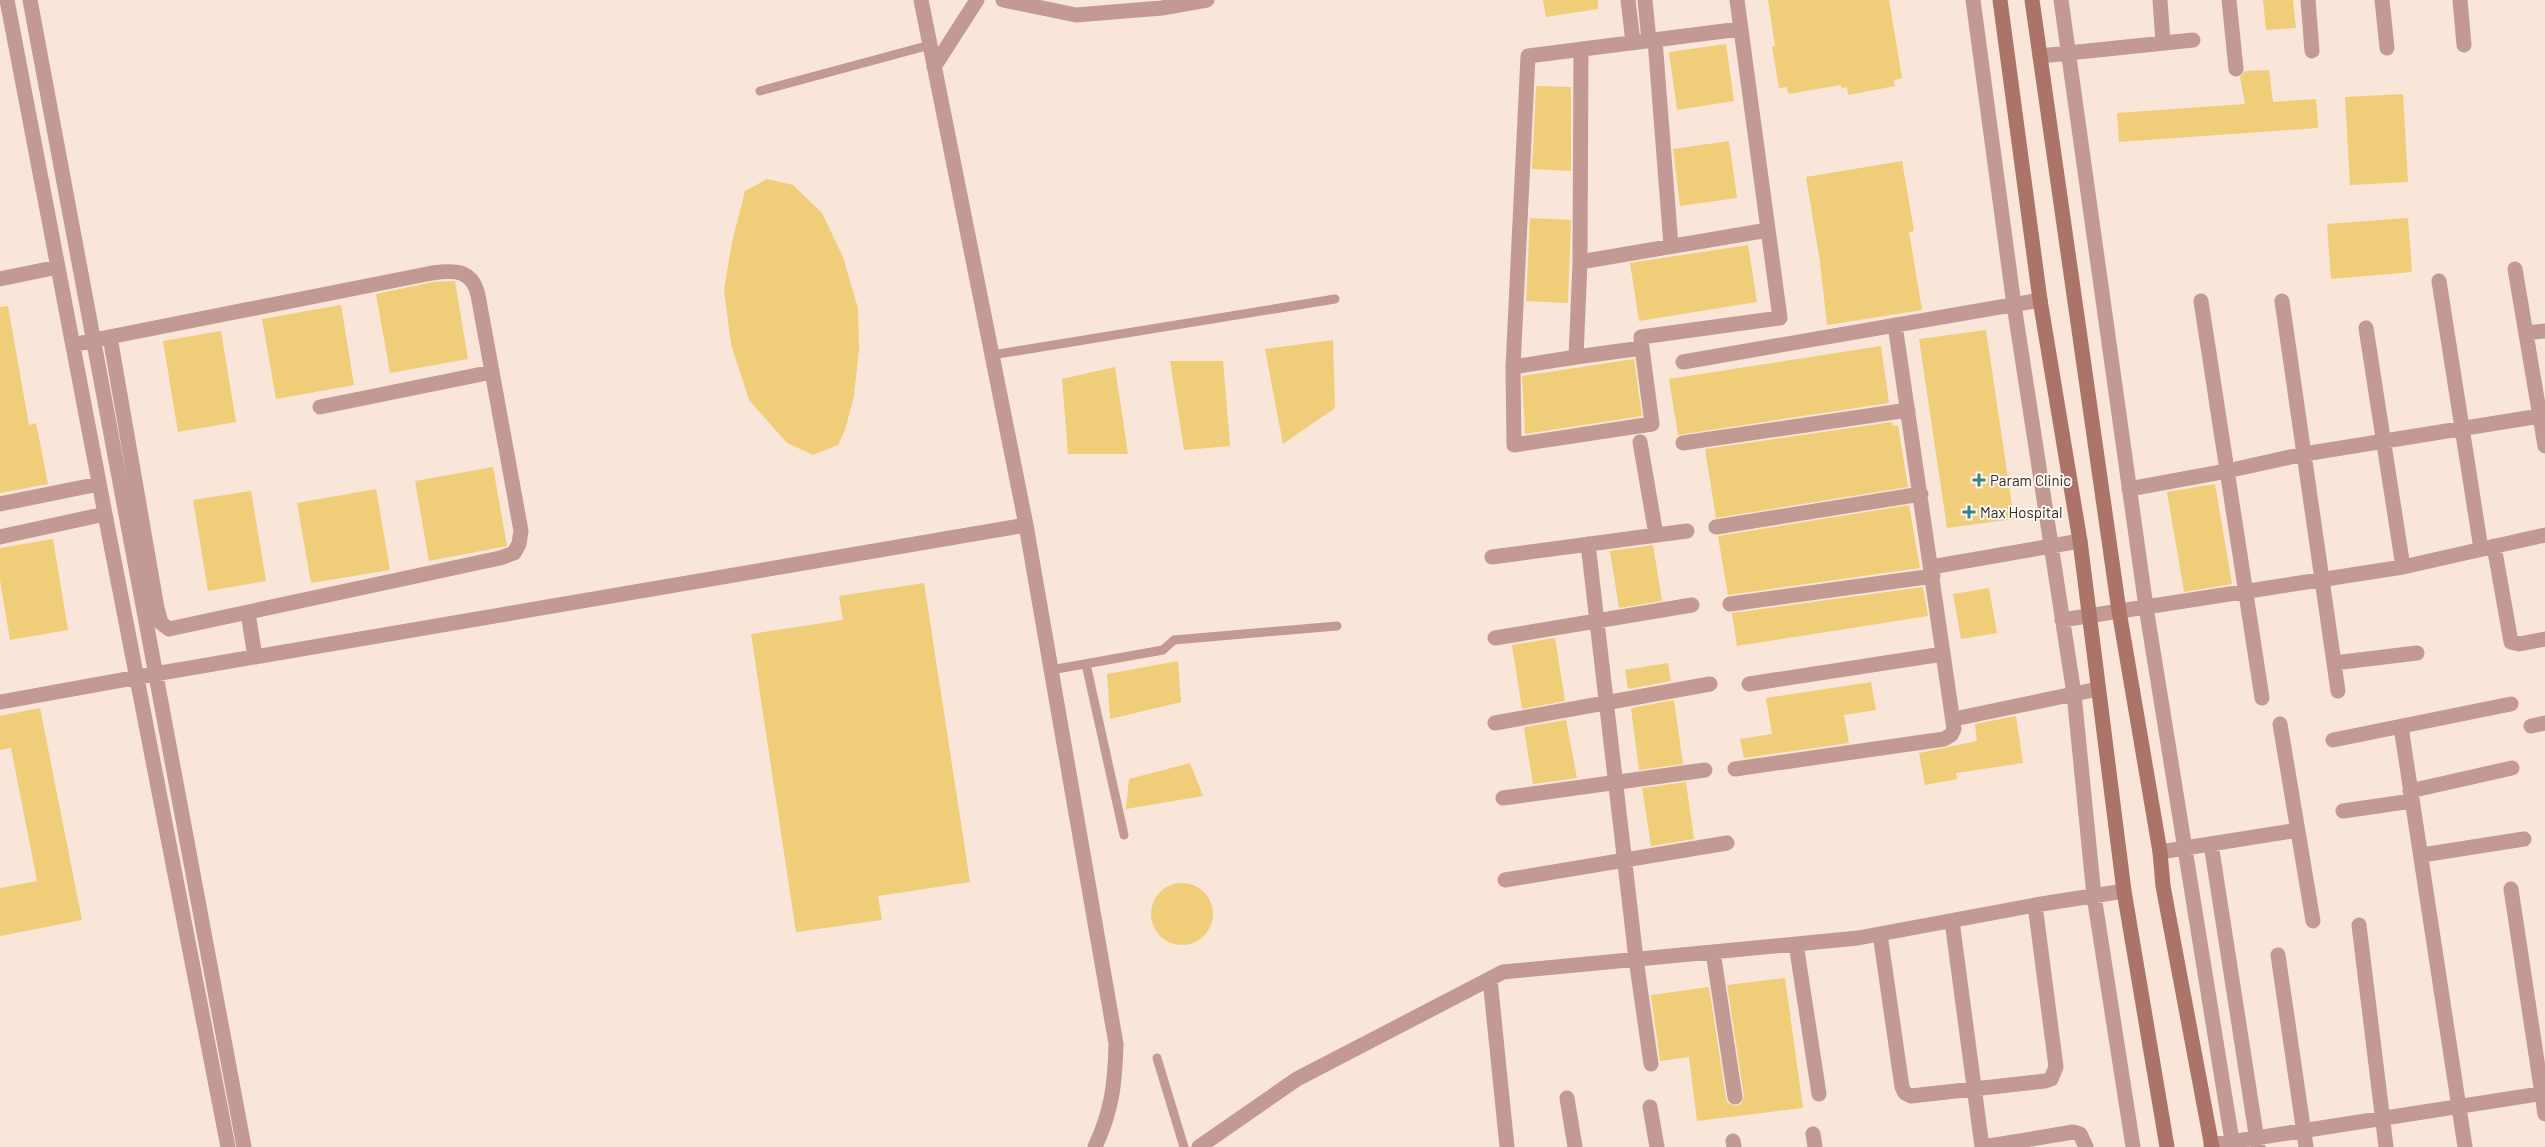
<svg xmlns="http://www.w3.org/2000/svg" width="2545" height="1147" font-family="Barlow,sans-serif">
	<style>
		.building { fill: #efcd79 }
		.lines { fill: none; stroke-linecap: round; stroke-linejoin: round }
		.lane { stroke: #c29a93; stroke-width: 9 }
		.street { stroke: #c29a93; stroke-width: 15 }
		.secondary { stroke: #ac7369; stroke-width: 15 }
		.poi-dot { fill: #398188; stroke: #fef6f0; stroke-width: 2 }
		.labels { text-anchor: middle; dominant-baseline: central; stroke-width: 4; stroke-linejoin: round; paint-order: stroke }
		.poi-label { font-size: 15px; fill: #332c27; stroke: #fef6f0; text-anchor: start }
	</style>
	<rect width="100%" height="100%" fill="#f9e6d8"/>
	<path class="building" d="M1543,0h55v9l-52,8z
		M1768,0h121l13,78 -8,2 1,6 -47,9 -1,-8 -6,1v-3l-53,9 -1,-7 -8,1 -7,-41 3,-1z
		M2263,0h30l3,28 -30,2z
		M1726,44l8,57 -57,9 -8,-58z
		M2269,70l4,32 43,-3 2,29 -199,14 -2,-29 128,-9 -5,-27 5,-6z
		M1536,86l35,1v84l-39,-2z
		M2403,94l5,88 -58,3 -5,-88z
		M1729,141l8,57 -57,8 -7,-57z
		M1902,161l12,70 -5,1 13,78 -95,15 -7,-63 -14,-85z
		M767,179l26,6 29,28 21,44 15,51 1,40 -5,48 -9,34 -7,15 -25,10 -26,-12 -38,-43 -18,-56 -7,-54 8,-48 13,-51z
		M1530,218l41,2 -3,83 -42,-2z
		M2408,218l4,54 -81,7 -4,-55z
		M1748,245l9,57 -118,19 -9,-58z
		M455,281l13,78 -78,14 -14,-79 57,-12z
		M341,305l13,80 -78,14 -14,-80z
		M8,306l21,119 7,-2 12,61 -48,9v-186z
		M1986,330l28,189 -67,9 -28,-189z
		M221,331l15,91 -58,10 -15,-91z
		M1333,340l2,68 -52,36 -18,-95z
		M1881,346l8,57 -211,32 -9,-56z
		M1634,359l8,57 -117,18 -3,-58z
		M1170,361h53l7,85 -46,4z
		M1115,367l13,87h-60l-6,-75z
		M1892,422l1,4 5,-1 10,62 -192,31 -11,-69z
		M493,467l14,79 -78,15 -14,-80z
		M2215,484l17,100 -48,8 -17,-100z
		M376,489l14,81 -79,13 -14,-80z
		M251,491l15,90 -58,10 -15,-91z
		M1909,505l11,63 -192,27 -10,-59z
		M53,539l15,91 -58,10 -10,-60v-32z
		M1653,545l9,56 -43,7 -9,-57z
		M924,583l46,299 -92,14 4,24 -86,12 -45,-298 92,-14 -4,-24z
		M1923,587l5,29 -191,30 -5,-33z
		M1989,588l8,45 -36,6 -8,-45z
		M1555,638l10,63 -43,8 -10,-64z
		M1178,661l3,41 -71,17 -3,-45z
		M1668,663l3,18 -43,8 -3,-19z
		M1871,682l5,28 -32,5 5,28 -105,15 -4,-19 32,-5 -6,-36z
		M1674,700l9,64 -44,6 -8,-62z
		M40,708l42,212 -82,16v-48l37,-7 -26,-133 -11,2v-34z
		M2016,716l7,47 -67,10 1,6 -32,6 -6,-32 58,-12 -2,-17z
		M1566,720l11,58 -44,6 -9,-55 1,-2z
		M1190,763l13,33 -77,13 3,-30z
		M1686,782l8,57 -43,7 -9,-58z
		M1151 914a31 31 0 1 1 62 0a31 31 0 1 1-62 0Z
		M1785,978l18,130 -106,13 -8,-64 -29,4 -9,-66 58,-8 17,111 2,5 8,3 5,-2 3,-8 -17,-111z"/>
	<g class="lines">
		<path class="lane" d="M760,91l170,-46
			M992,355l343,-56
			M1086,664l38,171
			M1051,670l112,-20 11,-10 163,-14
			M1157,1058l27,89"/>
		<path class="street" d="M7,0l98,514 123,633
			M30,0l214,1147
			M921,0l105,525 90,519c-1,40 -4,66 -21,103
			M1003,0l73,15 86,-7 45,-8
			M1628,0l5,42
			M1645,0l4,41
			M1973,0l41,305 60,389 20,202 39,251
			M2061,0l85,607 87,540
			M2160,0l3,42
			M2229,0l7,69
			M2308,0l4,51
			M2382,0l5,48
			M2460,0l4,45
			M1655,40l16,206
			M2040,56l153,-16
			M934,67l43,-67
			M1580,262l188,-32
			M2515,269l30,177
			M0,279l58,-12
			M2439,281l42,268
			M2201,301l61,397
			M2282,301l56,390
			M2366,328l37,239
			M2526,333l19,-2
			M73,345l21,-5 338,-67c22,-3 40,-4 46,22l43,236 -2,13 -5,9 -14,5 -331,71 -8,-6 -4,-15 -47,-271
			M1642,348l-1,-11 139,-19 -43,-318
			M1576,357l66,-9 10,76 -138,21 -1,-78 63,-10 4,-95 1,-213
			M1683,362l357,-62
			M1513,367l15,-311 212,-27
			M320,407l172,-35
			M1640,442l16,93
			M1683,443l225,-33
			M2129,489l98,-18 77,-17 236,-38
			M0,504l99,-20
			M1716,527l205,-33
			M0,537l105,-23
			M1588,544l48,415 15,105
			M2494,546l17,96 8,2 26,-5
			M1492,557l195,-26
			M1931,567l149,-26
			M1730,604l203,-28
			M248,613l7,44
			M2062,620l341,-53 142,-32
			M1495,638l197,-33
			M2334,663l83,-10
			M1749,684l194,-30
			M0,702l155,-28 871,-149
			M1954,719l144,-30
			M1495,723l215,-39
			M2280,724l33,197
			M2531,726l14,-3
			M2401,727l64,420
			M2333,740l178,-36
			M1735,769l209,-30 7,-4 3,-6 -59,-404
			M2410,791l102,-23
			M1503,798l202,-28
			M2343,811l69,-10
			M2211,844l47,303
			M2160,852l138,-22
			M2422,855l102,-16
			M1505,880l222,-37
			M2511,889l34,225
			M1952,921l30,226
			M2359,925l27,222
			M1880,934l22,153 3,6 6,3 134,-15 6,-2 5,-12 -21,-162
			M1796,944l23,150
			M1713,952l22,145
			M2278,955l28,192
			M1490,979l17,168
			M1567,1098l8,49
			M1650,1107l7,40
			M1813,1134l2,13
			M1733,1141l1,6
			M2211,1145l334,-52
			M1199,1147l98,-68 206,-107 355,-34 177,-33 89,-14
			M1983,1147l90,-15 7,2 6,13"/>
		<path class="secondary" d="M2000,0l40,300 40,241 44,350 43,256
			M2032,0l87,611 41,241 3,34 49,261"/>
	</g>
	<g class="poi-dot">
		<path d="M1976.5 472.5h5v5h5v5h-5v5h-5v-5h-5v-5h5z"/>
		<path d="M1966.5 504.5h5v5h5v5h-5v5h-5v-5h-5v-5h5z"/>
	</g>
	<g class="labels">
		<g class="poi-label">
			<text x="1990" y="480">Param Clinic</text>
			<text x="1980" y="512">Max Hospital</text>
		</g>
	</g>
</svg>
